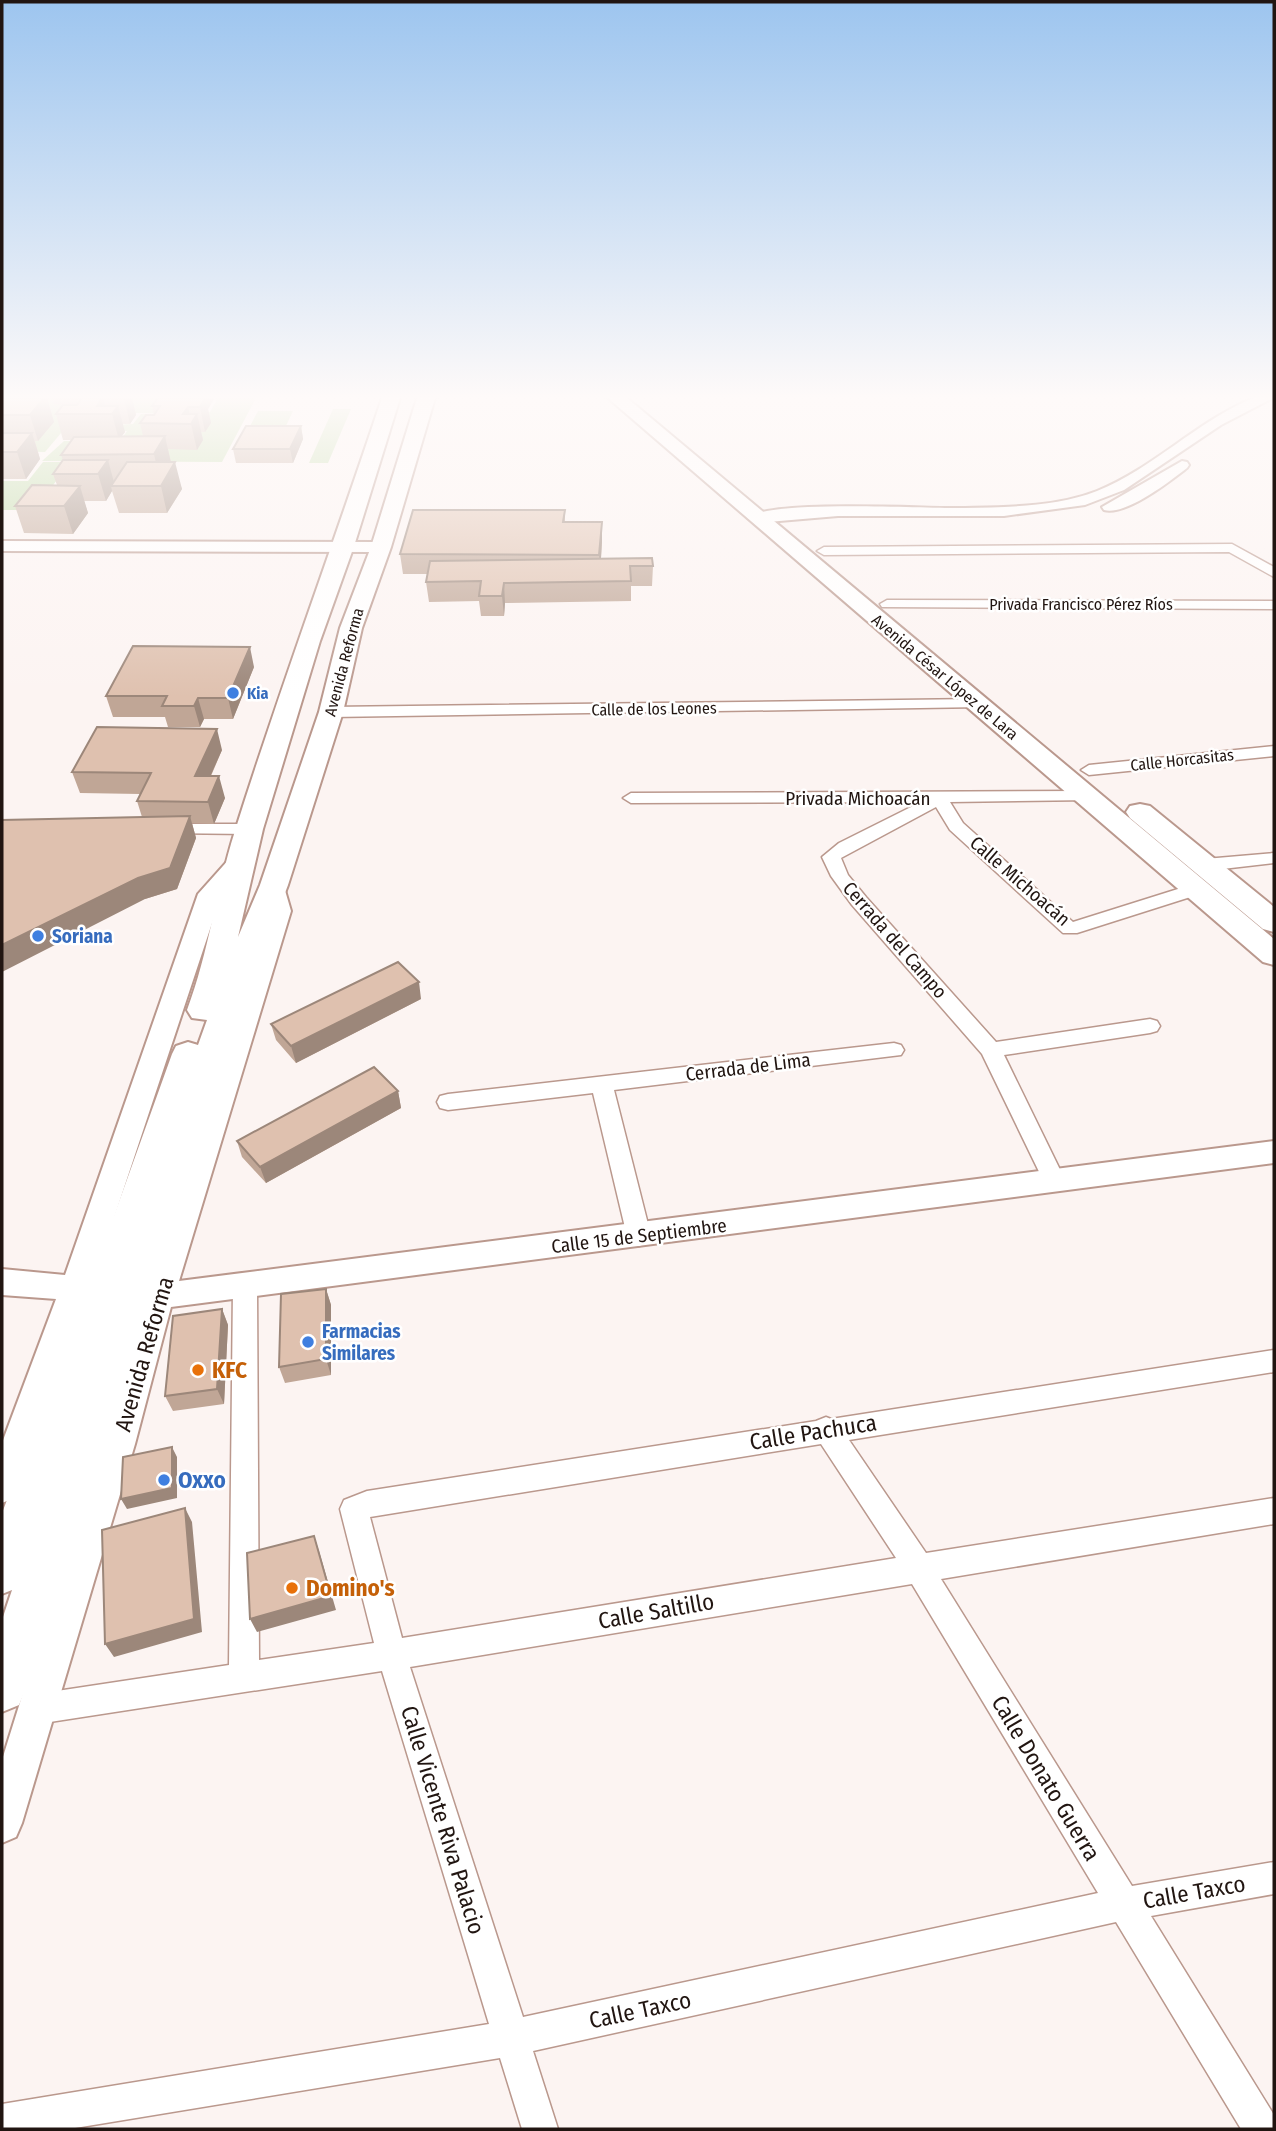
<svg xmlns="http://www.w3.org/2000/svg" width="1276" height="2131" font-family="'Fira Sans Condensed',sans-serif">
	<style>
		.green { fill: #bad8a0 }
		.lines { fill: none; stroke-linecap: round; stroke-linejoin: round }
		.minor-casing { stroke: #ba988d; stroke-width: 3 }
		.tertiary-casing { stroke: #ba988d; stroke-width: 4 }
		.primary-casing { stroke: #ba988d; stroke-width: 4 }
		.minor { fill: #fff; fill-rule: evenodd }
		.tertiary { fill: #fff; fill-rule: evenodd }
		.primary { fill: #fff; fill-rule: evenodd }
		.wall { fill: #c0a696 }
		.shaded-wall { fill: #9c877a }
		.building { fill: #dfc1af; stroke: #9c877a; stroke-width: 2 }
		.shop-dot { fill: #3f7fe0; stroke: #fff; stroke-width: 2.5 }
		.food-dot { fill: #e8710a; stroke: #fff; stroke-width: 2.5 }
		.labels { text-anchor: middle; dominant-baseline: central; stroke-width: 5; stroke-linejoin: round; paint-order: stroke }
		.far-street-label { font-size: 16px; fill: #211511; stroke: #fff }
		.far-shop-label { font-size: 16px; font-weight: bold; fill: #366cbe; stroke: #fff; text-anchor: start }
		.street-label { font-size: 19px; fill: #211511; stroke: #fff }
		.shop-label { font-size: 19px; font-weight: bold; fill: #366cbe; stroke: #fff; text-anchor: start }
		.near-street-label { font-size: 23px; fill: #211511; stroke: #fff }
		.near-food-label { font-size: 23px; font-weight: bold; fill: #c56008; stroke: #fff; text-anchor: start }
		.near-shop-label { font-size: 23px; font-weight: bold; fill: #366cbe; stroke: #fff; text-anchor: start }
	</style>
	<rect width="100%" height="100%" fill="#fcf4f2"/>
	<path class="green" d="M13,398h160l-10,15h-85l-33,39 -43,-1z
		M218,398h38l-34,64 -180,-1 22,-20h56l7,-10 -20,-1 5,-5 21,-1 8,-10 69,-2z
		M333,409h18l-23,54h-19z
		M258,411h35l-9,19h-36z
		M43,462h27l-35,48h-33v-29h26z"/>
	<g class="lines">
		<defs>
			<path id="minor" d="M1232,544l42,23v10l-45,-25 -405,3 -7,-4 7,-4z
				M887,600l387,1v8l-392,-2 -2,-3z
				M977,699l6,2 2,3 -2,3 -652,10 -8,-5 8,-5z
				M1274,746v10l-185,19 -8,-5 8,-5z
				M1086,791l6,1 2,4 -2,4 -142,2 13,21 110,99 124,-39 9,6 -3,4 -126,40h-14l-113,-103 -14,-23 -95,51 7,17 18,22 130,145 154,-23 7,2 3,5 -3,5 -7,2 -146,22 62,127 -3,6 -8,3 -8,-3 -3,-6 -62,-128 -130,-149 -21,-29 -9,-19 17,-14 82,-41 -290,1 -8,-5 8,-5z
				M168,824h81l9,5 -9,5 -87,-1 -3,-4 3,-4z
				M1274,853v10l-69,8 -9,-6 9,-6z
				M894,1043l7,2 3,5 -3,5 -287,35 37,146 -4,7 -8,3 -8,-3 -4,-7 -34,-143 -145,17 -8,-2 -3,-6 3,-6 8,-2z
				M245,1276l9,3 3,7 2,374 115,-17 -34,-134 4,-9 23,-9 449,-70 10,-4 5,2 443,-69v22l-425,68 77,113 348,-55v26l-333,55 191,307 142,-24v32l-123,22 123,199v14h-33l-125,-207 -583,129 25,78h-36l-22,-71 -431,71h-67v-25l487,-80 -107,-353 -345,53 -11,-4 -4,-11 4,-11 11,-4 192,-29 4,-379 3,-7zM821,1444l75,114 -494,80 -32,-121zM912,1584l186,309 -575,124 -113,-350z"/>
			<path id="tertiary" d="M1253,398h20l-52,27 -97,65 -39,15 -81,11h-166l-82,7 -8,-5c18,-19 183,-9 217,-10 43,-1 91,-1 132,-17 57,-23 99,-69 156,-93z
				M1182,461l5,1 2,3 -2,3c-17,13 -61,48 -83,42l-2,-3z
				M2,541l379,1 8,5 -8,5 -379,-1z
				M239,855l8,2 3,5 -29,34 -127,382 54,4 119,-371 -4,-26 3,-5h16l9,31 -112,370 1095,-140v22l-1103,144 -36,137 -113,379 -6,14 -14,6v-83l99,-316 40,-137 -55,-5 -67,185 -5,11 -12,5v-60l54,-144 -54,-4v-26l63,6 133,-381 33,-37z"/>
			<path id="primary" d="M382,398h18l-46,148 -34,95 -57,188 -25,108 22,-52 59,-173 21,-84 31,-81 46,-149h18l-44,149 -29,81 -19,84 -55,173 -37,97 -97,311 -128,395 -7,17 -17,7v-92l10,-30 -10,4v-81l85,-222 85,-237 4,-8 12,-4 10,3 9,-25 -15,-2 -5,-8c22,-58 29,-120 48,-179 46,-146 99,-288 147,-433z
				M608,398h19l647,541v26l-11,-3z
				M1140,804l10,2 124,101v25l-11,-3 -133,-111 -4,-6 4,-6z"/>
		</defs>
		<use href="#minor" class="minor-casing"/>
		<use href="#tertiary" class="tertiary-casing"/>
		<use href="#primary" class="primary-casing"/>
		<use href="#minor" class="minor"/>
		<use href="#tertiary" class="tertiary"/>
		<use href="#primary" class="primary"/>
	</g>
	<path class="wall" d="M2,398h45l7,24 -16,19h-3l5,18 -14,20h-24z
		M53,398h79l4,17 -6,9h-8l3,8 -4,5 22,-1 -3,-13 14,-8 -2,-9 62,-7 -6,10 3,14 -6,9h-4l2,8 -6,10 -29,-1 3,13 11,27 -15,24h-48l-7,-22 -6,10h-22l4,12 -15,21 -49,-1 -9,-27 42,-21 -4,-11 10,-14 -2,-5 11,-15h-9l-7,-26 7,-9 -9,-1z
		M301,426l2,13 -10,24h-57l-3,-14z
		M565,510v12l37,19 -1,17 52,8 -1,20h-21v15l-126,2 -1,13h-23l-2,-15 -50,1 -3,-20 2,-8h-25l-3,-20z
		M254,667l-21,52h-29l-4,8h-32l-3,-10h-52l-7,-21z
		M222,750l-11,26 14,22 -11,26 -22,-1 4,15 -19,51 -32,10 -3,-82 -5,-16 3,-7 -60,-1 -8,-21z
		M421,999l-125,64 -20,-23 -5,-16z
		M398,1091l3,17 -135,75 -24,-26 -5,-16z
		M326,1289l5,16v70l-46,8 -6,-16z
		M222,1309l6,16 -4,79 -51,7 -8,-15z"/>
	<path class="shaded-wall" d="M44,398h3l7,24 -16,19 -8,-26z
		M103,398l4,16 -21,-6z
		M124,398h8l4,17 -6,9z
		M205,398l9,1 -6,10 3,14 -6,9 -5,-25z
		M118,406l7,26 -6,8 -7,-26z
		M188,407l4,16 5,-9 6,26 -6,10 -6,-26 -8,-10z
		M301,426l2,13 -10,24 -3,-14z
		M32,433l8,26 -14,20 -9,-27z
		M165,436l6,27 -11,18 -6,-27z
		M108,460l7,26h-4l1,5 -6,10 -8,-27z
		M175,462l7,27 -15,24 -6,-27z
		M80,486l8,27 -15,21 -9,-28z
		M602,522v19l-2,33 -1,-19z
		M504,583l1,20 -1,13 -2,-20z
		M250,647l4,20 -21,52 -5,-21z
		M198,698l6,21 -4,8 -6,-21z
		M217,729l5,21 -21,47 -6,-21z
		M219,776l6,22 -11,26 -6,-22z
		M190,816l6,22 -19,51 -32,10 -143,73v-27z
		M419,982l2,17 -125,64 -5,-17z
		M398,1091l3,17 -135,75 -6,-16z
		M326,1289l5,16v70l-5,-16z
		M222,1309l6,16 -4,79 -7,-15z
		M172,1447l5,10v41l-50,11 -6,-10z
		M185,1508l7,14 10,110 -88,25 -9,-13z
		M314,1536l5,15 17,59 -79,22 -7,-13z"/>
	<path class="building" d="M2,398h42l-14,17h-28z
		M82,398h20l-5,8h21l-6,8h-56l7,-9h14z
		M158,398h47l-5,9h-12l-5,7h14l-6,10 -51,-1 6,-8h8l6,-9h-8z
		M246,426h55l-11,23h-57z
		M2,433h30l-15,19h-15z
		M165,436l-11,18 -93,1 13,-18z
		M63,460h45l-10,14h-45z
		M127,462h48l-14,24h-50z
		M32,485l48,1 -16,20h-49z
		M413,510h152l-2,12h39l-3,33 -199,-1z
		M652,558l1,8h-23l1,15 -127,2 -2,13h-23l2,-15 -55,1 4,-21z
		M133,646l117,1 -22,51h-30l-4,8h-32l5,-10h-61z
		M97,727l120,2 -22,47h24l-11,26 -71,-1 14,-28 -79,-1z
		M190,816l-20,52 -32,10 -136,67v-125z
		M398,962l21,20 -128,64 -20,-22z
		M374,1067l24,24 -138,76 -23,-26z
		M326,1289v70l-47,8 2,-73z
		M222,1309l-5,80 -52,7 8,-80z
		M172,1447v41l-51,11 2,-42z
		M185,1508l9,111 -89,25 -3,-114z
		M314,1536l17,60 -81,23 -3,-66z"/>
	<linearGradient id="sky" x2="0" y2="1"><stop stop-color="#9dc5ef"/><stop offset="0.57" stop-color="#fefaf9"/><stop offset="1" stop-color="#fefaf9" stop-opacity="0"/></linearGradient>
	<rect width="1276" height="697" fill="url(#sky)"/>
	<g class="shop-dot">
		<circle cx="233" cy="693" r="7"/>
		<circle cx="38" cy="936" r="7"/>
		<circle cx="308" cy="1342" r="7"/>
		<circle cx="164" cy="1480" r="7"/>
	</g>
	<g class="food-dot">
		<circle cx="198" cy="1370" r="7"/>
		<circle cx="292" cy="1588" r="7"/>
	</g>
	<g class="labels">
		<g class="far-street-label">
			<text x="1081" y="604">Privada Francisco Pérez Ríos</text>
			<text transform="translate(344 662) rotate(-75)">Avenida Reforma</text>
			<text transform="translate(945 677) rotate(40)">Avenida César López de Lara</text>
			<text transform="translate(654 709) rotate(-1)">Calle de los Leones</text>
			<text transform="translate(1182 760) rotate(-6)">Calle Horcasitas</text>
		</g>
		<g class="far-shop-label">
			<text x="247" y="693">Kia</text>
		</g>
		<g class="street-label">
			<text x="858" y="798">Privada Michoacán</text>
			<text transform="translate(1020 881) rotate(41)">Calle Michoacán</text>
			<text transform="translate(895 940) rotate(49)">Cerrada del Campo</text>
			<text transform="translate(748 1067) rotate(-7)">Cerrada de Lima</text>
			<text transform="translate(639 1236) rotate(-7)">Calle 15 de Septiembre</text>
		</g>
		<g class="shop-label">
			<text x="52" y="936">Soriana</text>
			<text x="322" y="1331">Farmacias<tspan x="322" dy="22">Similares</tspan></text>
		</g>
		<g class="near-street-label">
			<text transform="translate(144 1354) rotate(-74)">Avenida Reforma</text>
			<text transform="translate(813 1432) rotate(-9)">Calle Pachuca</text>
			<text transform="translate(656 1611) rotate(-10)">Calle Saltillo</text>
			<text transform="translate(1046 1778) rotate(59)">Calle Donato Guerra</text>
			<text transform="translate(443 1820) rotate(73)">Calle Vicente Riva Palacio</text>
			<text transform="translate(1194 1892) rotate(-10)">Calle Taxco</text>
			<text transform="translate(640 2010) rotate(-12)">Calle Taxco</text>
		</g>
		<g class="near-food-label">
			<text x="212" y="1370">KFC</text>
			<text x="306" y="1588">Domino's</text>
		</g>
		<g class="near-shop-label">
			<text x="178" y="1480">Oxxo</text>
		</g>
	</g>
	<rect width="1276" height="2131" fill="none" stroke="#211511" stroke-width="7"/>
</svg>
